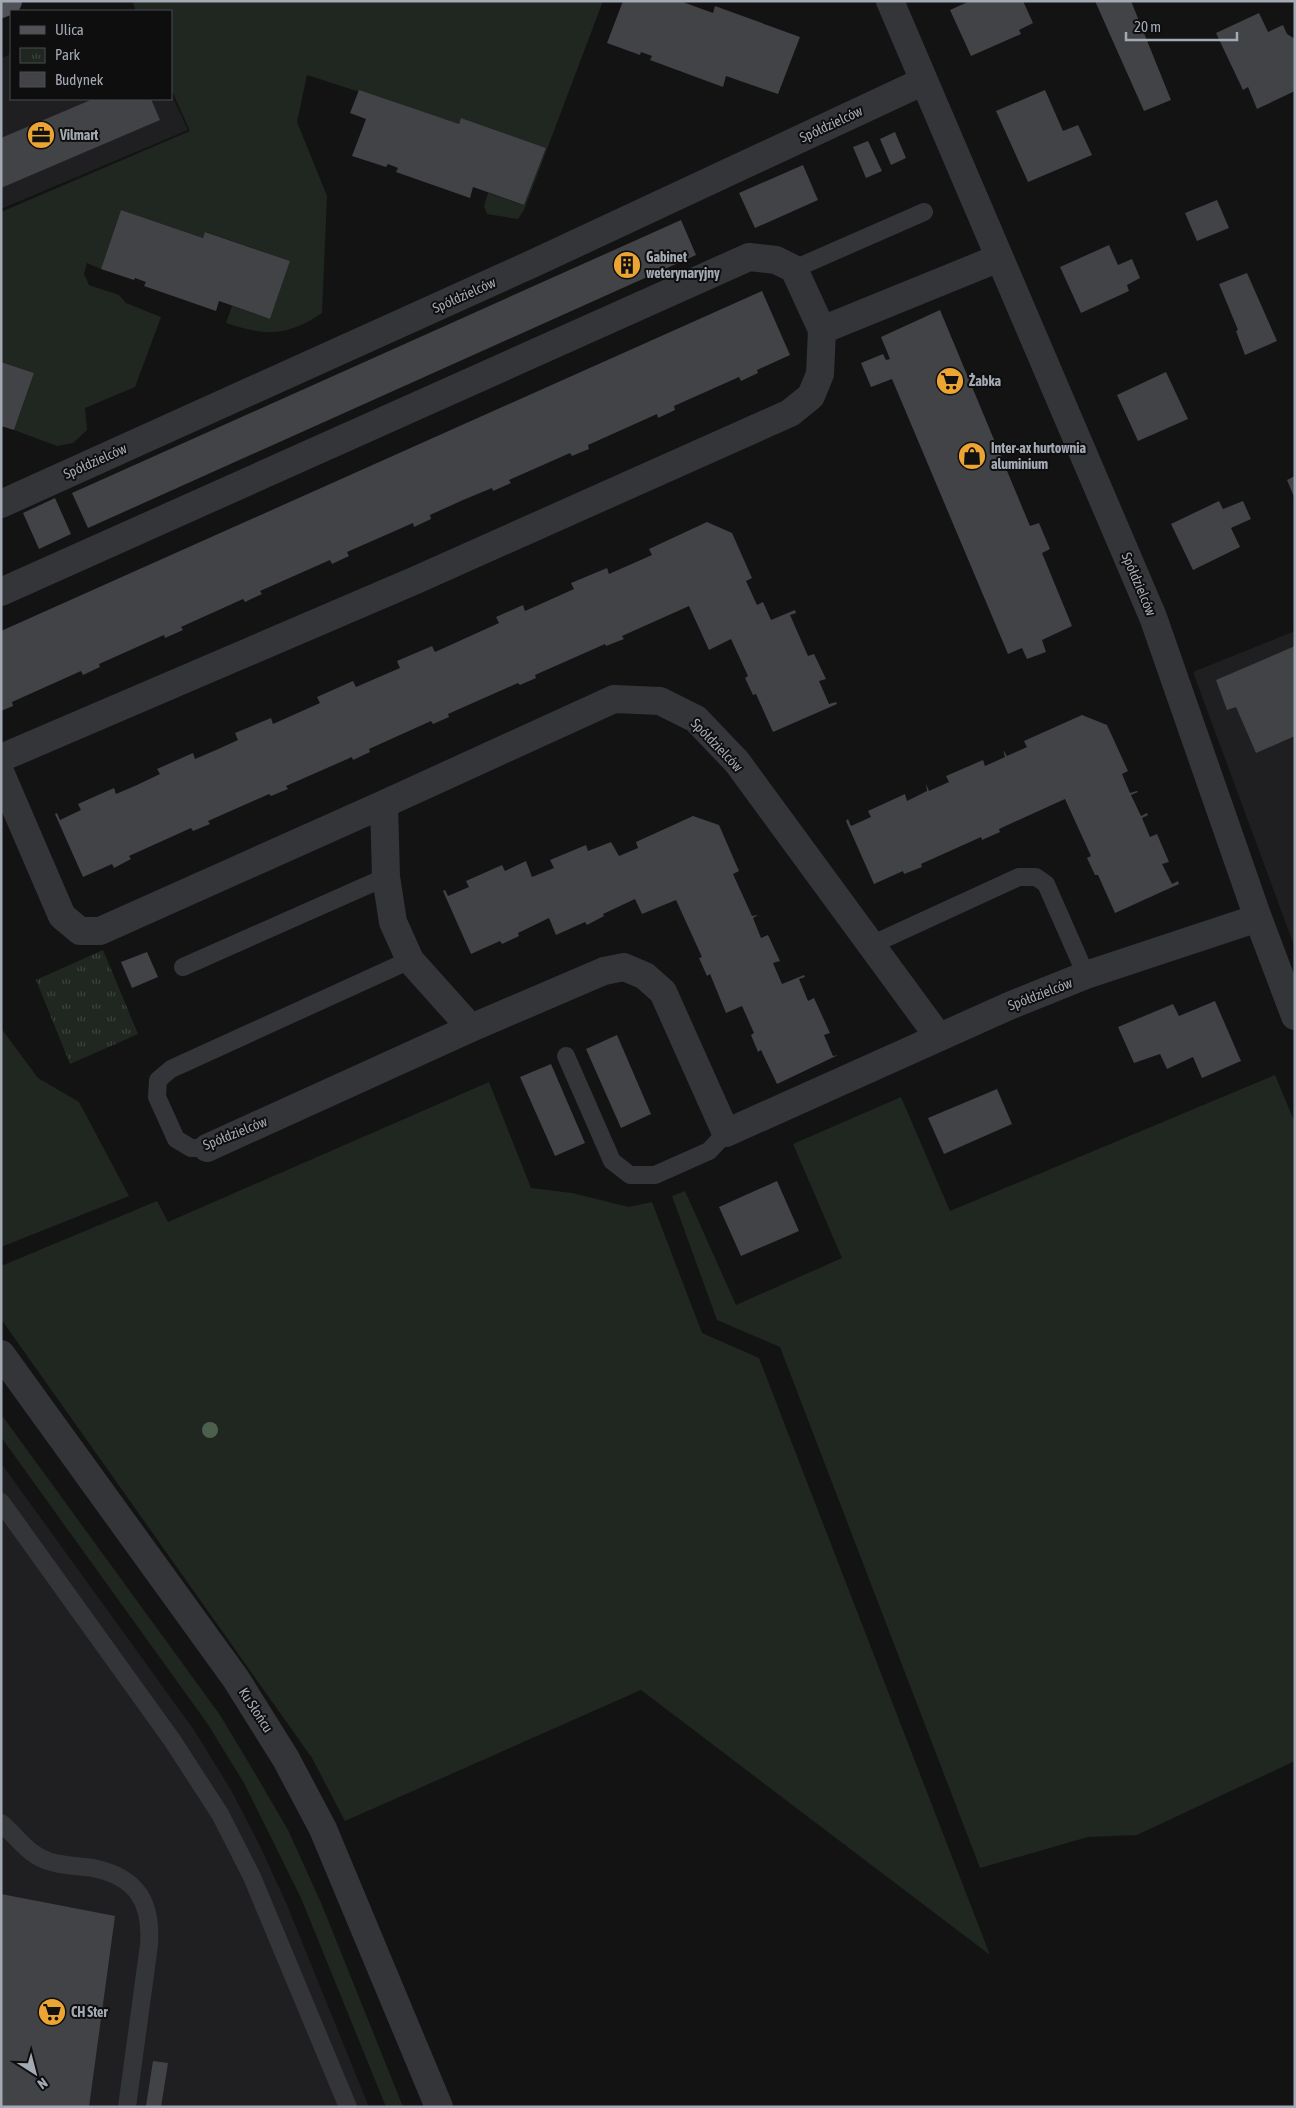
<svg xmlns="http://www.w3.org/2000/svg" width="1296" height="2108" font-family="'Asap Condensed',sans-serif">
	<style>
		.built { fill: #1f1f21 }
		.grass { fill: #1f2720 }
		.park { fill: url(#park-tufts) }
		.building { fill: #424347 }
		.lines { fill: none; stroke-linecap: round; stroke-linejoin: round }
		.lane { stroke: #343539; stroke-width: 18 }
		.street { stroke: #343539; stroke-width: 28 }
		.primary { stroke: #505258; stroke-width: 28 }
		.tree { fill: #4d604d }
		.labels { text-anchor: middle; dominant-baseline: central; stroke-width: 4; stroke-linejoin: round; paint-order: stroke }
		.street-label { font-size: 14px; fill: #a4aab4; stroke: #0e0e0f }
		.poi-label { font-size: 14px; font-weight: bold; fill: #a4aab4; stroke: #0e0e0f; text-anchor: start }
	</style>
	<defs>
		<pattern id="park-tufts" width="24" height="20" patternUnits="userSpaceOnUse" patternTransform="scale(1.25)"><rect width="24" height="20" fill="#1f2720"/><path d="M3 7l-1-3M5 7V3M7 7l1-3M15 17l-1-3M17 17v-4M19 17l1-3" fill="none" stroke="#3d443e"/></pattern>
	</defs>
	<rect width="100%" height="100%" fill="#131314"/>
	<path class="built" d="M11,54v45h160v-6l17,37 -187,79v-151z
		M1295,631v317l-102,-276z
		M1,1463l193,267 37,60 29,56 27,59 82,202h-368z"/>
	<path class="grass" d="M132,1h471l-79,209 -6,9 -31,-5 -3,-8 4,-13 36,12 22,-57 -85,-30 -2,6 -152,-49 -10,47 30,74 -5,117c-35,24 -57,23 -96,10l6,-17 38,13 20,-58 -84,-29 -3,6 -82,-28 -20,59 -14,-6 -3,11 5,11 30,10 7,8 35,14 -26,70 -50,21 2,22 -14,13 -16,3 -43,-16 20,-57 -33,-11v-150l189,-81 -19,-42v-78h-35z
		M1,1028l37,50 41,24 50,94 -128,51z
		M1275,1075l20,48v638l-158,74 -49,2 -108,31 -200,-521 -63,-27 -45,-124 13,-5 51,114 106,-47 -49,-114 108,-47 49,114z
		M489,1082l42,106 41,5 57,14 23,-5 50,131 57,25 231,597 -349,-265 -296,131 -33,-63 -311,-439v-53l156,-65 11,21z
		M1,1414l219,301 36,60 32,55 34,75 81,202h-17l-85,-209 -57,-115 -37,-60 -206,-286z"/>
	<path class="park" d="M103,950l35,84 -68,30 -34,-84z"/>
	<path class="building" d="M623,1h57l33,12 2,-7 85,31 -22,57 -52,-18 -3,11 -73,-27 2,-4 -11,-4 -1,3 -33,-12z
		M970,1h53l10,22 -14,7 2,4 -50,22 -21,-46z
		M1095,1h36l40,99 -27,11z
		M1259,13l9,19 15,-7 4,9 8,5v52l-38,18 -9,-22 -5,3 -27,-57z
		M359,90l100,34 2,-6 85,30 -22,57 -51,-18 -3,11 -74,-26 2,-4 -10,-4 -2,3 -34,-11 14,-37 -16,-6z
		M1045,90l18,41 15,-6 14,30 -64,27 -32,-71z
		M93,99h58l9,21 -159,68v-50z
		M895,132l11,26 -15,7 -11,-26z
		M868,141l14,30 -16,7 -13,-31z
		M803,165l15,35 -63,28 -16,-35z
		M1217,200l12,28 -32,13 -12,-28z
		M121,210l82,28 2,-6 85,29 -20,58 -51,-18 -3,10 -72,-25 2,-4 -11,-4 -1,2 -33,-11z
		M681,220l15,35 -608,273 -16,-35z
		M1109,245l9,20 14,-6 8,19 -13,7 2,6 -48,22 -21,-46z
		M1247,273l30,68 -32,14 -9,-24 2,-1 -19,-46z
		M762,291l28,64 -33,15 1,3 -17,8 -2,-4 -65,29 1,4 -17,8 -1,-4 -69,31 1,4 -17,7 -2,-3 -61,27 2,3 -18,8 -1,-3 -29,12 -33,15 1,4 -17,8 -1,-4 -66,29 2,4 -17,8 -2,-4 -70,31 2,3 -17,8 -2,-3 -62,28 2,3 -18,8 -1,-3 -65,29 1,3 -17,8 -2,-4 -69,31 1,4 -12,5v-80z
		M940,310l90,216 9,-3 11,26 -8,4 30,73 -30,14 4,12 -19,7 -5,-11 -14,6 -116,-275 -21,8 -10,-24 22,-9 3,6 4,-1 -9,-22z
		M1,362l33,11 -20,57 -13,-4z
		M1166,372l22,47 -50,22 -21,-46z
		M1295,476v23l-8,-19z
		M55,498l16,36 -32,15 -16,-36z
		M1219,501l4,8 20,-8 8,18 -20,9 9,19 -47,23 -22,-46z
		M707,522l25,11 20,45 -6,3 11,24 6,-3 8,18 24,-10 1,3 -6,2 18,41 6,-2 12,25 -7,2 10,23 7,-2 1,2 -64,28 -17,-38 -3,1 -8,-17 3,-2 -17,-37 -22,11 -20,-44 -67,30 2,3 -18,7 -1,-2 -70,31 1,3 -16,7 -2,-2 -70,31 1,3 -16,7 -2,-3 -62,28 1,3 -17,8 -1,-3 -66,29 2,3 -17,7 -2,-2 -61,27 2,3 -17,7 -2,-3 -62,28 2,3 -17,9 -2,-4 -29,13 -28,-63 2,-1 3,7 21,-10 -3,-6 36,-16 2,6 21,-9 23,-11 -3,-5 36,-16 2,6 21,-9 22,-10 -3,-7 36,-15 2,6 47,-21 -3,-6 36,-16 3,6 44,-19 -3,-7 35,-15 3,6 64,-29 -3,-6 27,-12 2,6 49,-22 -3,-6 36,-15 2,6 43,-19 -3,-6z
		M1295,646v90l-39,17 -20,-46 -9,3 -11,-30z
		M1082,715l25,10 21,46 -6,3 8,19 7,-2 1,1 -7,3 10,21 6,-3 1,2 -6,3 8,19 7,-3 12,28 -7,2 10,20 6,-3 1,3 -64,29 -17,-38h-3l-8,-17 4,-2 -26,-57 -66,30 1,3 -18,8 -1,-3 -60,27 1,3 -18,7 -1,-3 -29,13 -28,-63 2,-2 3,7 20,-9 -3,-6 37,-17 2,7 20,-10 -1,-7 3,7 20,-9 -3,-6 37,-16 2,6 20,-9 -2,-7 4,6 20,-9 -3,-6z
		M693,816l26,9 20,46 -6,3 19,42 6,-1 -5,3 8,20 7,-3 12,26 -7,2 9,21 22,-9 1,2 -6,2 9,22 6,-3 16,35 -6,2 9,21 5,-1 -61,29 -16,-34 -3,2 -7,-17 3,-2 -12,-27 -16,7 -16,-39 -3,2 -8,-18 3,-1 -26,-57 -34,14 -7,-15 -32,15 1,2 -17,9 -2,-3 -29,13 -7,-17 -31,15 1,3 -17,8 -2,-3 -29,13 -28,-63 2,-1 3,6 21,-9 -3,-6 36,-16 3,6 21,-10 6,16 22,-9 -4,-8 36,-15 2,6 23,-9 8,14 19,-8 -2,-6z
		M147,952l11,25 -26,11 -11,-26z
		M1215,1001l26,60 -39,17 -9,-21 -26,12 -7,-15 -26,9 -16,-36 55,-23 6,12z
		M617,1035l34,79 -30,14 -35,-79z
		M551,1064l34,79 -30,13 -35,-79z
		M997,1089l15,35 -68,30 -16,-36z
		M777,1181l22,50 -58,25 -22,-49z
		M1,1894l114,22 -26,191h-88z
		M153,2061l15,2 -7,44 -15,-1z"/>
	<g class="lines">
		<path class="lane" d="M794,269l130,-57
			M871,945l148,-68h17l10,7 40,91
			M183,967l203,-90
			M566,1056l46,105 18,14h25l54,-24 17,-18
			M207,1148h-16l-15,-9 -19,-42 1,-17 13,-11 239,-109
			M1,1502l171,238 48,74 32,63 96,230
			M1,1823c16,13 26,31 47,38 14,5 31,5 45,7 44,9 59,34 56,77l-22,162"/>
		<path class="street" d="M890,1l263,616 105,301 37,98
			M822,330l177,-72
			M1,504l533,-241 390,-182
			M1,592l748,-335 27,3 18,9 28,61 -2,44 -9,22 -21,17 -374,167 -415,178
			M1,774l61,142 18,15h20l284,-127
			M471,1028l-61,-68 -17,-38 -7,-45 -2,-73 230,-105 46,2 36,18 41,43 201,274
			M207,1148l264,-120 133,-57 20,-4 21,9 18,16 63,141 283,-127 77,-31 172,-57
			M1,1354l235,325 50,80 37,70 116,278"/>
		<path class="primary" d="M1,4l7,-3"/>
	</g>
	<circle class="tree" cx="210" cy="1430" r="8"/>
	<defs>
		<symbol id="office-disc" viewBox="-11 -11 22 22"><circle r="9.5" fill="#eca433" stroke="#0e0e0f"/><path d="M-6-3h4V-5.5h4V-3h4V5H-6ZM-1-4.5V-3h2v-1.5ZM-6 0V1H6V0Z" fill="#111"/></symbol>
		<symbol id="building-disc" viewBox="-11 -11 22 22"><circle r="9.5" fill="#eca433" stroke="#0e0e0f"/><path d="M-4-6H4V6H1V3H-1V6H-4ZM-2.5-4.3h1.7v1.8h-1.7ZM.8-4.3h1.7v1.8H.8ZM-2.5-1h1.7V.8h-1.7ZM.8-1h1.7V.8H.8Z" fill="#111"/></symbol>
		<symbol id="supermarket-disc" viewBox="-11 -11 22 22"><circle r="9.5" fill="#eca433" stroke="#0e0e0f"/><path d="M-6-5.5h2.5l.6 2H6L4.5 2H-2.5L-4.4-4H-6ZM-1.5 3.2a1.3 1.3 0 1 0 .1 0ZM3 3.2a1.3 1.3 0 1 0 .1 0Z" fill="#111"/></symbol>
		<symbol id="shop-disc" viewBox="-11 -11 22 22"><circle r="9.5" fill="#eca433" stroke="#0e0e0f"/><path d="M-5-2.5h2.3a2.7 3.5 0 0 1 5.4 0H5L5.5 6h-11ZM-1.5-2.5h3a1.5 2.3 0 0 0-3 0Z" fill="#111"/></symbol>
	</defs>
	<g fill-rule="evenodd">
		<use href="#office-disc" x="25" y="119" width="32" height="32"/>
		<use href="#building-disc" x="611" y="249" width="32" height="32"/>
		<use href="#supermarket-disc" x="934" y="365" width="32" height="32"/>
		<use href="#shop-disc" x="956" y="440" width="32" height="32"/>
		<use href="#supermarket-disc" x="36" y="1996" width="32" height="32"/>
	</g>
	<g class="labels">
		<g class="street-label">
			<text transform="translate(831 124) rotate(-25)">Spółdzielców</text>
			<text transform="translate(464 295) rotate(-24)">Spółdzielców</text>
			<text transform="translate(95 461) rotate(-24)">Spółdzielców</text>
			<text transform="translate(1139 584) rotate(67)">Spółdzielców</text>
			<text transform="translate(717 745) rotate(46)">Spółdzielców</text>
			<text transform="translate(1040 994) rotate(-21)">Spółdzielców</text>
			<text transform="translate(235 1133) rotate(-22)">Spółdzielców</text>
			<text transform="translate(256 1710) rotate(57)">Ku Słońcu</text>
		</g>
		<g class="poi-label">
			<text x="60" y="135">Vilmart</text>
			<text x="646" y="257">Gabinet<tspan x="646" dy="16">weterynaryjny</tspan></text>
			<text x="969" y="381">Żabka</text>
			<text x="991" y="448">Inter-ax hurtownia<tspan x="991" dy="16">aluminium</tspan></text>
			<text x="71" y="2012">CH Ster</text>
		</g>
	</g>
	<rect width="1296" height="2108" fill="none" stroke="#a4aab4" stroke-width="5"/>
	<rect x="10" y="10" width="162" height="90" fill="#0e0e0f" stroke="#4a4c51"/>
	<rect x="20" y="26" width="25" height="8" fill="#505258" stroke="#4a4c51"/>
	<text x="55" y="35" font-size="15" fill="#a4aab4">Ulica</text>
	<rect x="20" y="48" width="25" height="15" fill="url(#park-tufts)" stroke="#4a4c51"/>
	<text x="55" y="60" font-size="15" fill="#a4aab4">Park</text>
	<rect x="20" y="72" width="25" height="15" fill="#424347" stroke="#4a4c51"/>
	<text x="55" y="85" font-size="15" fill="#a4aab4">Budynek</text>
	<g transform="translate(35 2073) rotate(144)" stroke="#0e0e0f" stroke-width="4" paint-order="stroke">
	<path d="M0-4L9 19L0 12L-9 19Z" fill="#a4aab4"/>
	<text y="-8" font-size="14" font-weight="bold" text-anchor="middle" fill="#a4aab4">N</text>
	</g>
	<path d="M1126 32v8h111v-8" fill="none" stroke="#a4aab4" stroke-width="2.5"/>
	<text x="1134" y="32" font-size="15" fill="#a4aab4" stroke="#0e0e0f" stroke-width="4" paint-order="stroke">20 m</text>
</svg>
